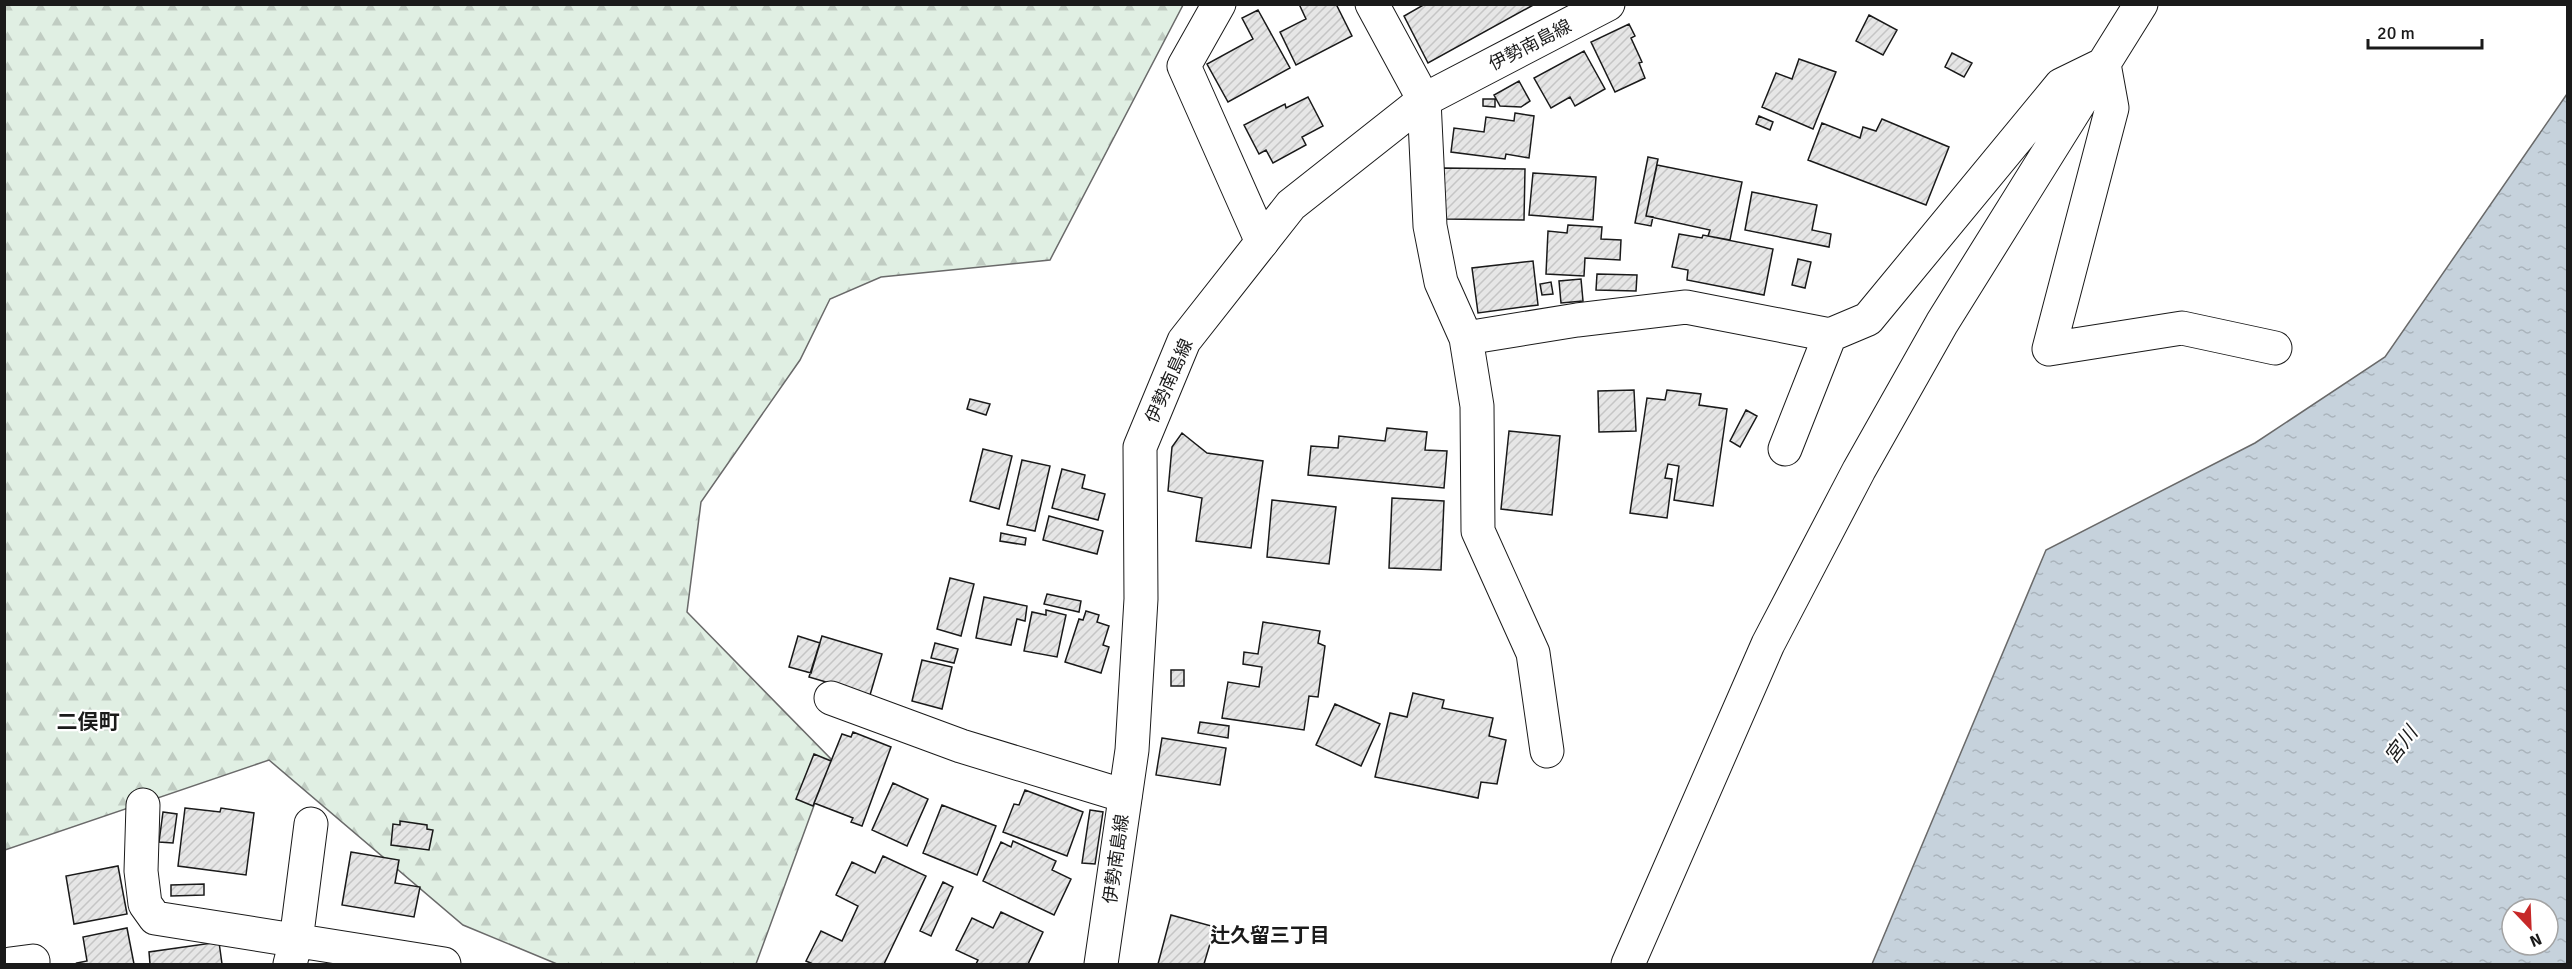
<svg xmlns="http://www.w3.org/2000/svg" width="2572" height="969" font-family="Signika,'Noto Sans JP',sans-serif">
	<style>
		.forest { fill: url(#forest-firs); stroke: #6a6a6a; stroke-width: 1.5 }
		.water { fill: url(#water-ripples); stroke: #6a6a6a; stroke-width: 1.5; fill-rule: evenodd }
		.building { fill: url(#building-hatch); stroke: #1a1a1a; stroke-width: 1.5 }
		.lines { fill: none; stroke-linecap: round; stroke-linejoin: round }
		.minor-casing { stroke: #1a1a1a; stroke-width: 35 }
		.major-casing { stroke: #1a1a1a; stroke-width: 35 }
		.minor { stroke: #fff; stroke-width: 33 }
		.major { stroke: #fff; stroke-width: 33 }
		.labels { text-anchor: middle; dominant-baseline: central; stroke-width: 4.5; stroke-linejoin: round; paint-order: stroke }
		.street-label { font-size: 18px; fill: #1a1a1a; stroke: #fff }
		.water-label { font-size: 20px; font-style: italic; fill: #1a1a1a; stroke: #fff }
		.neighbourhood-label { font-size: 20px; font-weight: bold; fill: #1a1a1a; stroke: #fff }
		.quarter-label { font-size: 21px; font-weight: bold; fill: #1a1a1a; stroke: #fff }
	</style>
	<defs>
		<pattern id="forest-firs" width="22" height="20" patternUnits="userSpaceOnUse" patternTransform="scale(1.5)"><rect width="22" height="20" fill="#e0efe3"/><path d="M5 1l3.5 6h-7zM16 11l3.5 6h-7z" fill="#c0ccc2"/></pattern>
		<pattern id="water-ripples" width="26" height="14" patternUnits="userSpaceOnUse" patternTransform="scale(1.5)"><rect width="26" height="14" fill="#c6d2dc"/><path d="M2 4q2-2 4 0t4 0M15 11q2-2 4 0t4 0" fill="none" stroke="#aab4bc"/></pattern>
		<pattern id="building-hatch" width="6" height="6" patternUnits="userSpaceOnUse" patternTransform="scale(1.5)"><rect width="6" height="6" fill="#e6e6e6"/><path d="M-1 1l2-2M0 6l6-6M5 7l2-2" fill="none" stroke="#c5c5c5"/></pattern>
	</defs>
	<rect width="100%" height="100%" fill="#fff"/>
	<path class="forest" d="M4,5h1179l-133,255 -169,17 -51,22 -30,61 -99,142 -14,110 144,147 -75,205h-199l-94,-39 -194,-165 -264,90z"/>
	<path class="water" d="M2567,94v870h-695l174,-414 209,-107 130,-86zM2512,909h36v36h-36z"/>
	<path class="building" d="M1299,4h37l16,32 -56,29 -16,-33 26,-13z
		M1425,4h110l-107,59 -24,-47z
		M1258,10l32,58 -62,34 -21,-38 46,-25 -11,-21z
		M1869,15l28,15 -14,25 -27,-14z
		M1629,24l6,12 -4,2 11,24 -3,1 6,15 -30,14 -24,-50z
		M1584,51l21,38 -30,17 -5,-9 -19,11 -17,-30z
		M1952,53l20,10 -8,14 -19,-10z
		M1799,59l37,13 -23,57 -51,-22 14,-34 16,6z
		M1519,81l11,20 -9,6 -21,-1 -6,-11z
		M1308,97l15,29 -21,11 4,8 -33,18 -7,-13 -7,4 -15,-29 41,-21 1,4z
		M1483,99h12v8l-12,-1z
		M1515,113l19,3 -5,42 -23,-4 -1,5 -54,-7 3,-24 30,4 2,-15 28,4z
		M1759,116l14,6 -3,8 -14,-6z
		M1882,119l67,28 -23,58 -118,-45 14,-37 38,15 3,-11 13,4z
		M1648,157l10,2 -12,57 7,1 -2,9 -16,-3z
		M1657,165l85,17 -12,58 -22,-4 2,-6 -64,-14z
		M1443,168l82,1 -1,51 -80,-1z
		M1533,173l63,4 -3,43 -64,-5z
		M1752,192l65,13 -5,25 19,4 -2,13 -84,-17z
		M1568,225l34,2 -1,12 20,1 -1,20 -35,-2 -1,18 -38,-2 2,-43 19,2z
		M1679,234l23,4 1,-3 70,14 -9,46 -77,-15 1,-10 -16,-3z
		M1798,259l13,3 -6,26 -13,-3z
		M1533,261l5,44 -60,8 -6,-45z
		M1597,274l40,1 -1,16 -40,-1z
		M1581,279l2,22 -22,2 -2,-22z
		M1551,282l2,12 -11,1 -2,-11z
		M1634,390l2,41 -37,1 -1,-41z
		M1667,390l34,4 -2,11 28,4 -14,97 -39,-6 5,-34 -11,-2 -3,14 7,1 -5,39 -37,-5 17,-115 18,2z
		M970,399l20,5 -4,11 -19,-6z
		M1746,410l11,6 -17,31 -10,-6z
		M1387,428l40,4 -2,18 22,1 -3,37 -136,-13 3,-29 27,2 1,-12 46,5z
		M1509,431l51,5 -8,79 -51,-6z
		M1182,433l25,20 56,8 -12,87 -55,-7 6,-43 -34,-7 4,-44z
		M983,449l29,7 -13,53 -29,-8z
		M1022,460l28,6 -15,65 -28,-6z
		M1062,469l23,6 -3,13 23,6 -7,26 -46,-12z
		M1392,498l52,3 -3,69 -52,-2z
		M1272,500l64,7 -7,57 -62,-7z
		M1049,516l54,15 -6,23 -54,-14z
		M1001,533l25,5 -1,7 -25,-4z
		M950,578l24,6 -13,52 -24,-7z
		M1047,594l34,7 -2,11 -35,-8z
		M984,597l43,9 -2,15 -8,-2 -6,26 -35,-7z
		M1046,610l20,5 -9,42 -33,-6 8,-39 14,3z
		M1086,611l13,4 -2,7 12,4 -6,19 6,2 -8,26 -36,-11 14,-43 4,1z
		M1263,622l57,9 -2,12 7,3 -7,51 -9,-1 -5,34 -82,-12 6,-36 31,5 3,-20 -19,-3 1,-12 14,2z
		M798,636l22,7 -9,30 -22,-6z
		M822,636l60,18 -12,41 -61,-18z
		M935,643l23,6 -4,14 -23,-5z
		M922,660l30,7 -10,42 -30,-8z
		M1171,670h13v16h-13z
		M1413,693l31,7 -2,8 51,10 -4,18 17,4 -9,44 -16,-2 -3,16 -103,-21 15,-64 17,4z
		M1335,704l45,20 -19,42 -45,-21z
		M1200,722l29,4 -1,12 -30,-5z
		M853,732l38,15 -29,79 -11,-4 2,-4 -39,-15 28,-69 9,3z
		M1162,738l64,10 -6,37 -64,-10z
		M814,754l17,7 -18,45 -17,-7z
		M893,783l35,16 -21,47 -35,-16z
		M1025,790l58,22 -16,44 -64,-24 11,-28 5,1z
		M942,805l54,21 -19,49 -54,-22z
		M185,808l35,4 1,-4 33,5 -8,62 -68,-9z
		M1090,810l13,2 -8,52 -13,-1z
		M163,812l14,2 -4,29 -14,-1z
		M400,821l27,4v4l6,1 -4,20 -38,-5 2,-21 7,1z
		M1013,841l43,20 -4,9 19,9 -17,36 -71,-34 18,-39 10,5z
		M351,852l48,8 -4,23 25,4 -6,30 -72,-12z
		M883,856l43,20 -42,88h-71l-7,-3 15,-30 21,10 16,-35 -22,-11 16,-33 23,11z
		M118,866l9,48 -53,10 -8,-48z
		M943,882l10,5 -22,49 -11,-5z
		M204,884v11l-33,1v-11z
		M1001,912l42,20 -15,32h-52l2,-4 -22,-10 16,-32 21,10z
		M1171,915l44,12 -11,37h-46z
		M127,928l7,36h-56l-1,-1 10,-2 -4,-24z
		M219,942l3,22h-72l-1,-12z"/>
	<g class="lines">
		<defs>
			<path id="minor" d="M1219,4l-35,62 78,176
				M1372,4l52,96 6,126 11,56 25,56 11,68 1,125 55,122 14,98
				M1466,338l111,-18 109,-13 144,28 38,-16 193,-234 43,-21 8,44 -63,241 133,-21 93,20
				M1785,449l45,-114
				M831,698l130,48 164,50
				M143,805l-2,66 4,33 10,14 289,46
				M10,964l23,-3v3
				M290,964l6,-23 15,-117
				M1628,964l140,-320 91,-174 83,-147 199,-319"/>
			<path id="major" d="M1101,964l31,-214 9,-151 -1,-152 44,-106 107,-136 133,-105 184,-96"/>
		</defs>
		<use href="#minor" class="minor-casing"/>
		<use href="#major" class="major-casing"/>
		<use href="#minor" class="minor"/>
		<use href="#major" class="major"/>
	</g>
	<g class="labels">
		<g class="street-label">
			<text transform="translate(1530 45) rotate(-27)">伊勢南島線</text>
			<text transform="translate(1169 381) rotate(-66)">伊勢南島線</text>
			<text transform="translate(1116 859) rotate(-82)">伊勢南島線</text>
		</g>
		<g class="water-label">
			<text transform="translate(2401 745) rotate(-53)">宮川</text>
		</g>
		<g class="neighbourhood-label">
			<text x="1270" y="935">辻久留三丁目</text>
		</g>
		<g class="quarter-label">
			<text x="88" y="722">二俣町</text>
		</g>
	</g>
	<rect width="2572" height="969" fill="none" stroke="#1a1a1a" stroke-width="12"/>
	<g transform="translate(2530 927) rotate(157)"><circle r="28" fill="#ffffff" stroke="#a3a3a3" stroke-width="1.5"/>
	<path d="M0-4.5L10 22L0 15L-10 22Z" fill="#c62828"/>
	<text y="-9" font-size="16" font-weight="bold" text-anchor="middle" fill="#1a1a1a">N</text>
	</g>
	<path d="M2368 39v9h114v-9" fill="none" stroke="#1a1a1a" stroke-width="3"/>
	<text x="2377" y="39" font-size="18" fill="#1a1a1a" stroke="#ffffff" stroke-width="4.5" paint-order="stroke">20 m</text>
</svg>
